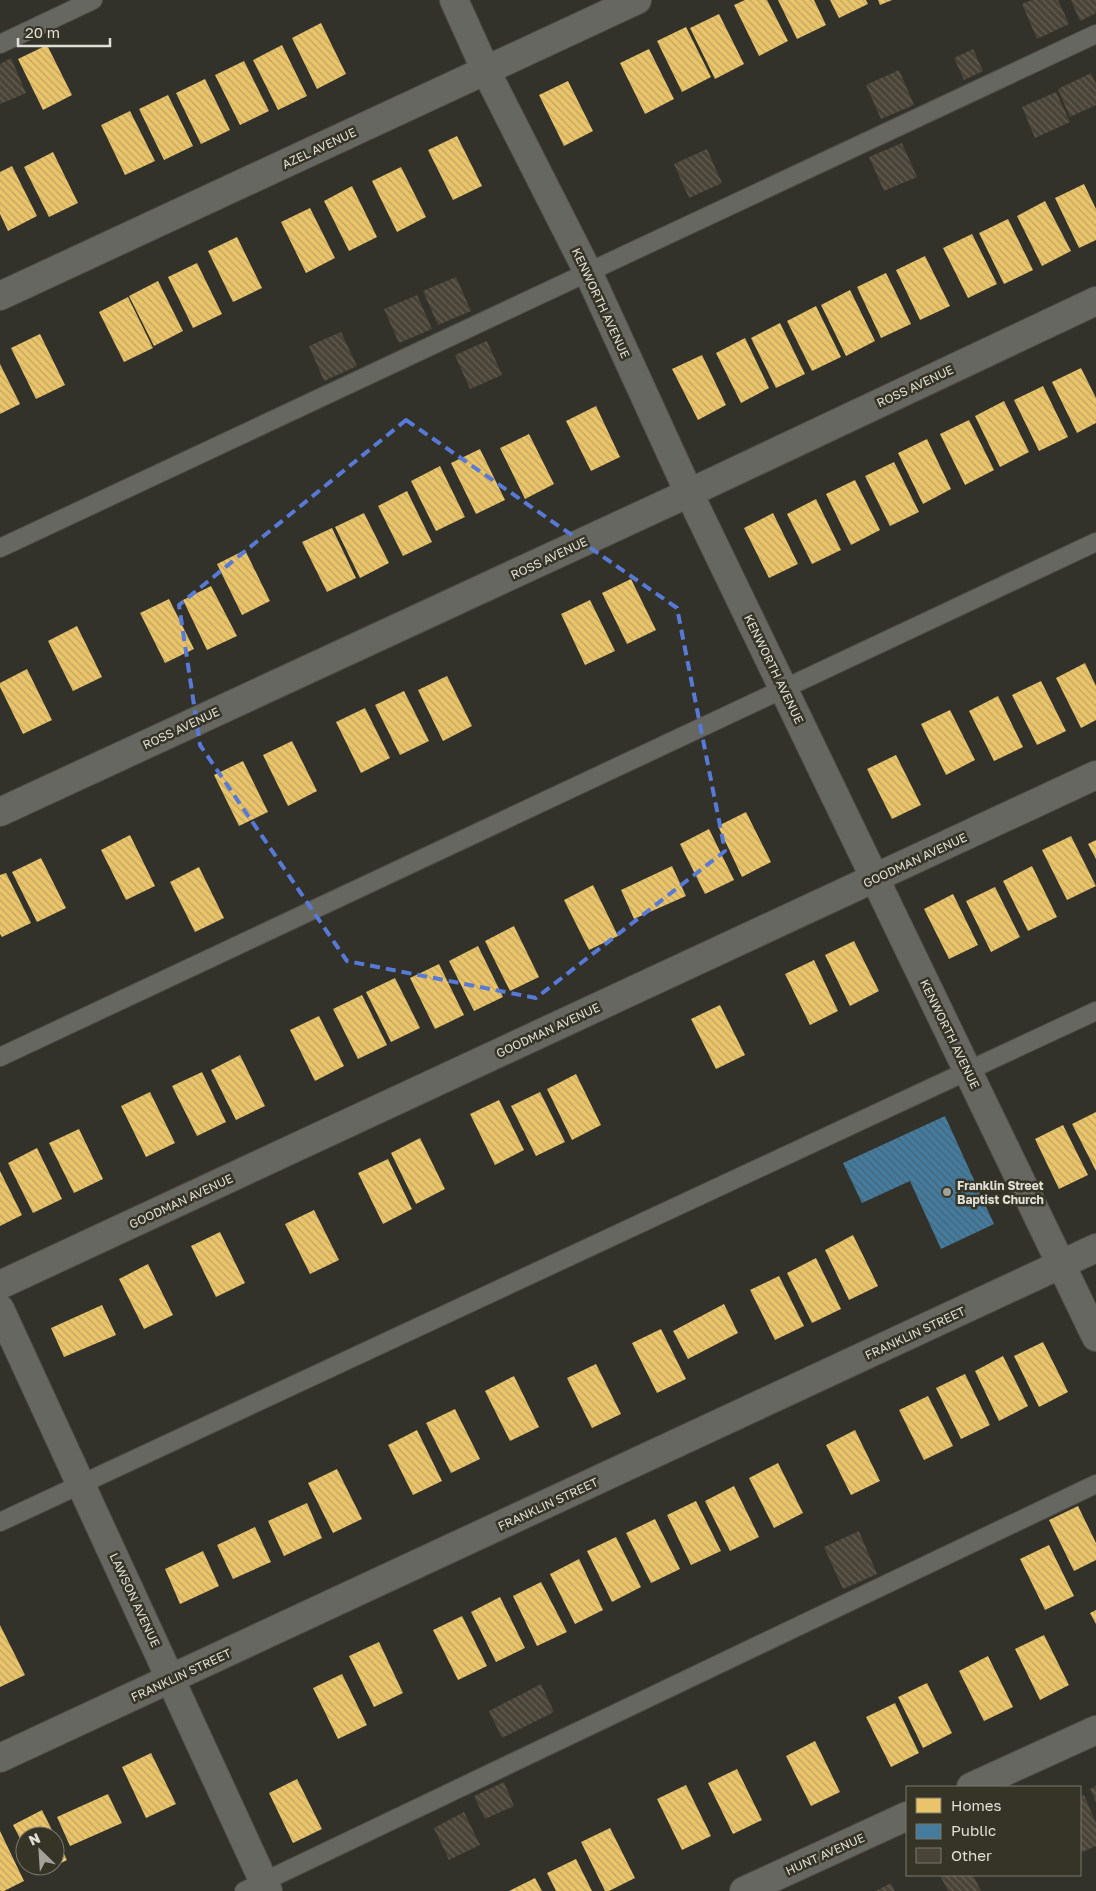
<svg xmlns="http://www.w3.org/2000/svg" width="1096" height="1891" font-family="'Golos Text',sans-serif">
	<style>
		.homes { fill: url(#homes-back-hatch) }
		.public { fill: url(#public-back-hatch) }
		.building { fill: url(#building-back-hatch) }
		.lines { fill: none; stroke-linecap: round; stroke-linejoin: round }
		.service-casing { stroke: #4d4c46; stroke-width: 20 }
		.minor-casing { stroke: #4d4c46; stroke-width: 30 }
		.service { stroke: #676761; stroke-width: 18 }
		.minor { stroke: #676761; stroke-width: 28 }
		.marked { fill: none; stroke: #587ad7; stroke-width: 4; stroke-dasharray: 10 6; stroke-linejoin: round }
		.poi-dot { fill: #a3a29a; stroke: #363426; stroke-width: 2 }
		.labels { text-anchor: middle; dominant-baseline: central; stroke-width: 5; stroke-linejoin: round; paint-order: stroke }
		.street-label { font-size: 12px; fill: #e0dfd6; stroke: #363426 }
		.poi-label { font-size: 12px; font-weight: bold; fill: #e0dfd6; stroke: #363426; text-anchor: start }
	</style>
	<defs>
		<pattern id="homes-back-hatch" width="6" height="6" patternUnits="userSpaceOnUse" patternTransform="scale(1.25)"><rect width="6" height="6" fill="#e9c46a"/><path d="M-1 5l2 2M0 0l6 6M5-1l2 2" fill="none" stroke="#c0a460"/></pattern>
		<pattern id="public-back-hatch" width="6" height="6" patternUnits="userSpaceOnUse" patternTransform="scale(1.25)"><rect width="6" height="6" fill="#457b9d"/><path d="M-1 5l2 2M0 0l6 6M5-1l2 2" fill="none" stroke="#446578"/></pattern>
		<pattern id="building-back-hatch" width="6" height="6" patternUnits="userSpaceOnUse" patternTransform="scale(1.25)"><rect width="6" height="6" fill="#4a4438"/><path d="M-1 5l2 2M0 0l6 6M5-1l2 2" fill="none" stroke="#645f54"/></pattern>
	</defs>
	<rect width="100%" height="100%" fill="#32312a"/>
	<path class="homes" d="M745,0h22l21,41 -29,15 -25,-51z
		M778,0h36l12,25 -29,14z
		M830,0h36l2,4 -29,14z
		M878,0h14l-12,5z
		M719,14l25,50 -29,15 -25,-51z
		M321,23l25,51 -29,15 -25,-51z
		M686,27l25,50 -29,15 -25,-51z
		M47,45l25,50 -29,15 -25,-51z
		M282,45l25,51 -29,14 -25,-50z
		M649,49l25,50 -29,15 -25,-51z
		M244,61l25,50 -29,14 -25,-50z
		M205,79l25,51 -29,14 -25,-51z
		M568,81l25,50 -29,15 -25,-51z
		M168,95l25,51 -29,14 -25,-51z
		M130,111l25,50 -30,14 -24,-50z
		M457,136l25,50 -29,14 -25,-50z
		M53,152l25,51 -29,14 -25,-50z
		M12,166l25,50 -29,15 -8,-17v-42z
		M401,167l25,50 -29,15 -25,-51z
		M1084,184l12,25v31l-17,8 -24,-50z
		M352,186l25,51 -28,14 -25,-50z
		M1045,201l26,50 -29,15 -25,-50z
		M310,208l25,50 -29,15 -25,-51z
		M1008,219l25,51 -29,14 -25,-51z
		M972,234l25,50 -29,14 -25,-50z
		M237,237l25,51 -29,14 -25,-51z
		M925,256l25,50 -30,14 -24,-50z
		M197,263l25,51 -29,14 -25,-51z
		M886,273l25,51 -30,14 -24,-51z
		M158,281l25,50 -29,15 -25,-50z
		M850,290l25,51 -29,15 -25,-51z
		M128,297l25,51 -29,14 -25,-50z
		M816,306l25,51 -29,14 -25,-50z
		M780,323l25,51 -29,14 -25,-50z
		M40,334l25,51 -29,14 -25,-51z
		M745,338l24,50 -28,15 -25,-50z
		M702,355l24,50 -28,15 -26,-51z
		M0,364l20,40 -20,10z
		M1081,368l15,30v25l-19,10 -25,-51z
		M1043,386l25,51 -29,14 -25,-51z
		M1004,401l25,51 -29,15 -25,-51z
		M596,406l24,51 -29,14 -25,-50z
		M969,420l25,50 -29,15 -25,-51z
		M529,434l25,50 -29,15 -25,-51z
		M927,439l24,50 -28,15 -25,-51z
		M480,449l25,51 -29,14 -25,-51z
		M894,462l25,50 -29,14 -25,-50z
		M440,466l25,51 -29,14 -25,-50z
		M855,480l25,50 -29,15 -25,-51z
		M407,491l25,51 -29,14 -25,-50z
		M816,499l25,51 -29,14 -25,-50z
		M364,513l25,50 -29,15 -25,-51z
		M773,513l25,51 -29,14 -25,-50z
		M332,528l24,50 -29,14 -25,-50z
		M245,550l25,51 -28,14 -25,-51z
		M631,579l25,51 -29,14 -25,-51z
		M211,586l26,50 -30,14 -24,-50z
		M169,599l25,50 -29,14 -25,-50z
		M590,600l25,51 -30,14 -24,-51z
		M77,626l25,51 -29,14 -25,-50z
		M1085,663l11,23v34l-15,8 -25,-50z
		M27,669l25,51 -29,14 -23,-47v-4z
		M447,676l25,50 -29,15 -25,-51z
		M1041,681l25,50 -29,14 -25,-50z
		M404,691l25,50 -29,14 -25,-50z
		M998,696l25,51 -29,14 -25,-50z
		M365,708l25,50 -29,15 -25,-51z
		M950,710l25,50 -29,15 -25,-51z
		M292,741l25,50 -29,15 -25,-51z
		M896,755l25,50 -29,14 -25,-50z
		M243,761l25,51 -29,14 -25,-51z
		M746,812l25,50 -29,15 -24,-51z
		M709,829l25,51 -29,14 -25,-50z
		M130,835l25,51 -29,14 -25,-50z
		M1071,836l25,50 -29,14 -25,-50z
		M1096,840v19l-8,-15z
		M41,858l25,50 -29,14 -25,-50z
		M672,866l14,30 -52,23 -13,-29z
		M1032,866l25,51 -29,14 -25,-50z
		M199,867l25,51 -29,14 -25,-50z
		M6,873l25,50 -29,14 -2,-3v-59z
		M593,885l25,51 -29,14 -25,-50z
		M995,887l25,50 -29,15 -25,-51z
		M953,894l25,51 -29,14 -25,-50z
		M514,926l25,51 -29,14 -25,-50z
		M854,941l25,50 -29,15 -25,-51z
		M478,946l25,51 -29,14 -25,-50z
		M814,960l24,51 -28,14 -25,-51z
		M439,964l25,51 -29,14 -25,-51z
		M395,978l25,50 -29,14 -25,-50z
		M362,995l25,50 -29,14 -25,-50z
		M720,1005l25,50 -29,14 -25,-50z
		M319,1016l25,50 -29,15 -25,-51z
		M240,1055l25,51 -29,14 -25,-50z
		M202,1072l24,50 -29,14 -25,-50z
		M576,1074l25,51 -29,15 -25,-51z
		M150,1092l25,51 -29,14 -25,-51z
		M540,1092l25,50 -29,14 -25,-50z
		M499,1100l25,50 -29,15 -25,-51z
		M1096,1112v59l-24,-47z
		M1063,1125l25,50 -29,14 -24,-50z
		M79,1129l24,50 -29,14 -25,-50z
		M420,1138l25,51 -29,15 -25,-51z
		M37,1148l25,51 -29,14 -25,-50z
		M388,1159l24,50 -29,15 -25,-51z
		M0,1171l22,44 -22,11z
		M314,1210l25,50 -29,14 -25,-50z
		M220,1232l25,51 -29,14 -25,-51z
		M853,1235l25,51 -29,14 -24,-50z
		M816,1258l25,51 -29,14 -25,-50z
		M148,1264l25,51 -29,14 -25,-50z
		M779,1276l25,50 -29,14 -25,-50z
		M724,1304l14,29 -50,26 -15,-28z
		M102,1305l14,30 -52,22 -13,-29z
		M661,1329l25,50 -29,14 -25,-50z
		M1043,1342l25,50 -29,15 -25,-51z
		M1003,1356l25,50 -29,15 -24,-50z
		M596,1364l25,50 -29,14 -25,-50z
		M965,1374l25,51 -29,14 -25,-51z
		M514,1376l25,51 -29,14 -25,-50z
		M928,1396l25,50 -29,14 -25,-50z
		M455,1409l25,50 -29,14 -25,-50z
		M417,1430l25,51 -29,14 -25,-50z
		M855,1430l25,51 -29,14 -25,-50z
		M778,1463l25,50 -29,15 -25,-50z
		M337,1469l25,50 -29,14 -25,-50z
		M734,1486l25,51 -29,14 -25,-50z
		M696,1501l25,50 -30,14 -24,-50z
		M307,1503l15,35 -38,18 -16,-35z
		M1078,1506l18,37v17l-22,11 -25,-51z
		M655,1519l25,50 -29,14 -25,-50z
		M255,1527l16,35 -38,17 -16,-34z
		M616,1537l25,50 -29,15 -25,-51z
		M1049,1545l25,51 -29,14 -25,-51z
		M203,1551l16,35 -39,18 -15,-35z
		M579,1559l24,51 -28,14 -25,-50z
		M541,1582l26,50 -30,14 -24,-50z
		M500,1597l25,51 -29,14 -25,-50z
		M1096,1610v14l-6,-11z
		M462,1616l25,50 -29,14 -25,-50z
		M0,1625l25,50 -25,12z
		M1044,1635l25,50 -29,15 -25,-51z
		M379,1642l24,51 -29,14 -25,-51z
		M988,1656l25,51 -29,14 -25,-50z
		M342,1674l25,51 -29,14 -25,-51z
		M927,1683l25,50 -29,15 -25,-51z
		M895,1703l24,50 -28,14 -25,-50z
		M815,1741l25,51 -29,14 -25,-50z
		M151,1753l25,51 -30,14 -24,-51z
		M737,1769l25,51 -29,14 -25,-51z
		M297,1779l25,50 -29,14 -24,-50z
		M686,1785l25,51 -29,14 -25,-51z
		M108,1794l14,29 -52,23 -13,-29z
		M42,1810l25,50 -29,15 -4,-9h21v-30h-30v12l-12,-23z
		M610,1828l25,50 -26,13h-4l-24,-49z
		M0,1831l24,50 -20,10h-4z
		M576,1859l16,32h-36l-9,-18z
		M535,1878l7,13h-33z"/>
	<path class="public" d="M945,1116l49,108 -53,25 -31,-68 -48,22 -19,-40z"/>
	<path class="building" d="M1032,0h26l11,24 -32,15 -15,-35z
		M1071,0h25v13l-16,8z
		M973,49l10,22 -19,9 -10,-22z
		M11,58l15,35 -26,11v-40z
		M899,70l15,35 -33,14 -15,-34z
		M1091,73l5,11v21l-26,12 -12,-28z
		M1056,92l14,30 -35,16 -13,-31z
		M902,143l15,34 -33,14 -15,-34z
		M707,149l15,34 -33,15 -15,-34z
		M456,277l15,34 -33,14 -15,-34z
		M417,295l15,34 -33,14 -15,-34z
		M341,332l16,34 -33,15 -15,-35z
		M487,341l15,34 -32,14 -15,-34z
		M859,1531l18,43 -34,15 -19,-42z
		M541,1684l13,28 -52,26 -13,-27z
		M504,1782l10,24 -29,13 -11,-23z
		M1096,1786v16l-6,-13z
		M1084,1795l12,28v23l-16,7v-56z
		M464,1812l16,33 -31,15 -15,-32z
		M940,1875h33l8,16h-33z
		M891,1883l4,8h-19z"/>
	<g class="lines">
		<defs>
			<path id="service" d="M0,44l93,-44
				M0,548l1096,-514
				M0,1057l1096,-515
				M0,1522l1096,-511
				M244,1891l852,-407"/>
			<path id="minor" d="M454,0l32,71 102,201 101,221 407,844
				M0,296l637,-296
				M0,812l689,-319 407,-192
				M0,1285l1096,-510
				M0,1309l268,582
				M0,1758l1096,-510
				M971,1787l125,-57
				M744,1891l163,-75"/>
		</defs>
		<use href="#service" class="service-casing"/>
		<use href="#minor" class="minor-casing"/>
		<use href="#service" class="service"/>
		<use href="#minor" class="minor"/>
	</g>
	<path class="marked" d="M406,420l271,188 48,243 -189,147 -189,-37 -147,-216 -21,-140z"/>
	<circle class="poi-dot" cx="947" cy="1192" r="5"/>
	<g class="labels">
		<g class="street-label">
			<text transform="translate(319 148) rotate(-25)">AZEL AVENUE</text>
			<text transform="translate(601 303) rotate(65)">KENWORTH AVENUE</text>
			<text transform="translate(915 386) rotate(-25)">ROSS AVENUE</text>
			<text transform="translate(549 558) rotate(-25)">ROSS AVENUE</text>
			<text transform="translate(774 669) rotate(64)">KENWORTH AVENUE</text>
			<text transform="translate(181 728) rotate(-25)">ROSS AVENUE</text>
			<text transform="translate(915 860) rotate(-25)">GOODMAN AVENUE</text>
			<text transform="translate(548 1030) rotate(-25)">GOODMAN AVENUE</text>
			<text transform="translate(950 1034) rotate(64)">KENWORTH AVENUE</text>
			<text transform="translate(181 1201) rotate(-25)">GOODMAN AVENUE</text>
			<text transform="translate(915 1333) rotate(-25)">FRANKLIN STREET</text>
			<text transform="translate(548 1504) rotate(-25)">FRANKLIN STREET</text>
			<text transform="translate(135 1600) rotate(65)">LAWSON AVENUE</text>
			<text transform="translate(181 1675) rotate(-25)">FRANKLIN STREET</text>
			<text transform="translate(825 1854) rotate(-24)">HUNT AVENUE</text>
		</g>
		<g class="poi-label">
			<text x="957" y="1185">Franklin Street<tspan x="957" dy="14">Baptist Church</tspan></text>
		</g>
	</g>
	<rect x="906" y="1786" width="175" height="90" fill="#363426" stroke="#7a786c"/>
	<rect x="916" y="1798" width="25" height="15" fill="#e9c46a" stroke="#7a786c"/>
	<text x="951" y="1811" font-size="15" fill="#e0dfd6">Homes</text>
	<rect x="916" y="1824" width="25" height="15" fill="#457b9d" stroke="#7a786c"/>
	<text x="951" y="1836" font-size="15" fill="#e0dfd6">Public</text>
	<rect x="916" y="1848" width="25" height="15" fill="#4a4438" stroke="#7a786c"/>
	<text x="951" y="1861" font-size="15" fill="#e0dfd6">Other</text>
	<g transform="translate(40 1851) rotate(335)"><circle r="24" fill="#363426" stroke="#7a786c"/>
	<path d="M0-4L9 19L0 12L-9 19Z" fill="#a3a29a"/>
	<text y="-8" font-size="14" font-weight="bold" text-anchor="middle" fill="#e0dfd6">N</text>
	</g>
	<path d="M18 38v8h92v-8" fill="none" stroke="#e0dfd6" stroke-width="2.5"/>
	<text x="25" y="38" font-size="15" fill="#e0dfd6" stroke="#363426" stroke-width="4" paint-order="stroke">20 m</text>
</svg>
